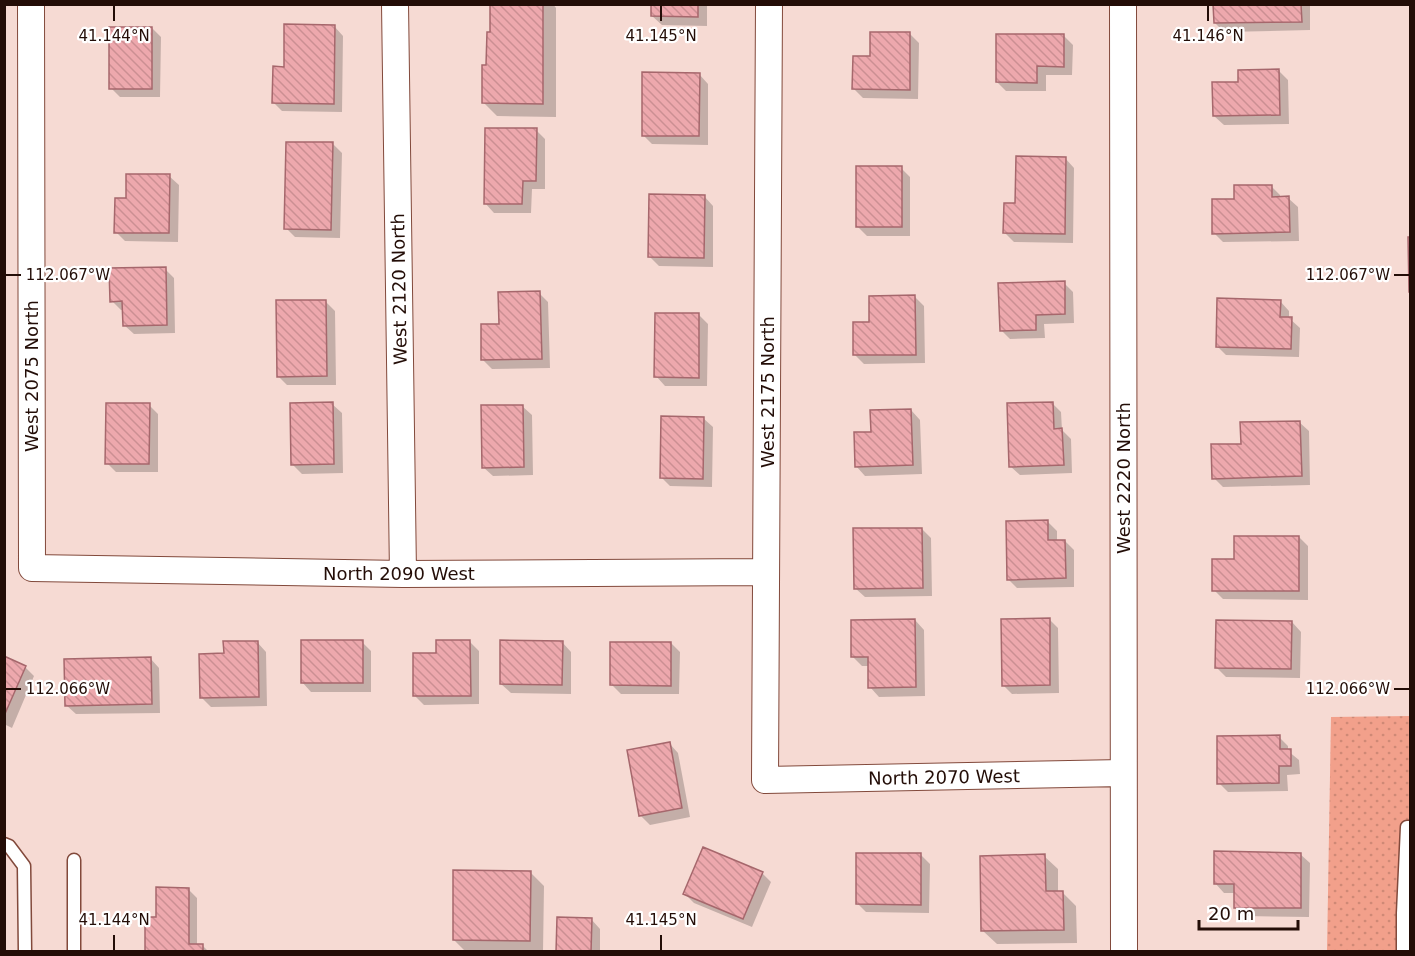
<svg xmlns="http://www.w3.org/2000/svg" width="1415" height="956" font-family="'DejaVu Sans',sans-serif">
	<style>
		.grass { fill: url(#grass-dots) }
		.shadow { fill: #0003 }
		.building { fill: url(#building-back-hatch); stroke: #a6676c; stroke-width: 1.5 }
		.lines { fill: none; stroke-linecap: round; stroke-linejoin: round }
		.lane-casing { stroke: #82493b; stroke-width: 15 }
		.street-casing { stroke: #82493b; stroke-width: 28 }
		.lane { stroke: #fff; stroke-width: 12 }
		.street { stroke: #fff; stroke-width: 26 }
		.ticks { fill: none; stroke: #230d07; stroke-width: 2 }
		.labels { text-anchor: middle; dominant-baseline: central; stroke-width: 4.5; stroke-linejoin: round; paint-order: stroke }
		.street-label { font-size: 18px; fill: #230d07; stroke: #fff }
		.ticks-label { font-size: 15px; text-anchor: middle; fill: #230d07; stroke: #fff; stroke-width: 4.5; stroke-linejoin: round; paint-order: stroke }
	</style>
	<defs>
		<pattern id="grass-dots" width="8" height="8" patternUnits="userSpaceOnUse" patternTransform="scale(1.5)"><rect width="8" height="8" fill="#f2a08b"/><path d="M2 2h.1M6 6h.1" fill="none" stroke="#cf8976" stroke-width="1.8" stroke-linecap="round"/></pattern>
		<pattern id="building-back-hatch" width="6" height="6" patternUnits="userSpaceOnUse" patternTransform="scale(1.5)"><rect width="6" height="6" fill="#eda8ad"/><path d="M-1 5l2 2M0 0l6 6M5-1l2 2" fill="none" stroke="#cb8f93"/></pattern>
	</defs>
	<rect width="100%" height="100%" fill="#f6dad3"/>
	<path class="grass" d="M1410,716v235l-83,1 4,-235z"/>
	<path class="shadow" d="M492,4h61l3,4v109l-59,-1 -14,-14 9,-68z
		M653,4h54v22l-45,-1 -10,-9z
		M1214,4h96v26l-86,2 -9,-9z
		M334,26l9,10 -1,76 -60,-1 -9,-9 12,-34z
		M152,28l9,9 -1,60h-40l-9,-9z
		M910,34l9,9 -1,56 -55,-1 -9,-9 17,-32z
		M1064,36l9,9 -1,30h-26v16h-40l-9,-9z
		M1279,71l9,9 1,44 -65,1 -10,-9z
		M699,74l9,10v61l-56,-1 -9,-9z
		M536,130l9,9v50h-13l-1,24h-37l-9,-10z
		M332,143l10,10 -2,85 -45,-1 -9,-9z
		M1065,158l9,10 -1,75 -59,-1 -9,-9z
		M901,168l9,9v59h-43l-9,-9z
		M169,176l10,9 -1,57 -53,-1 -9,-9 12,-32z
		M1271,186l9,9v3h8l10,9 1,34 -76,1 -9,-9 22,-33z
		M704,196l9,10v61l-54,-1 -9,-9z
		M1409,239h1v52z
		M165,269l9,9 1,55 -41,1 -10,-9v-15h-3l-9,-9z
		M1064,283l9,9 1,31 -30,1 1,14 -35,1 -9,-9z
		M539,293l9,9 2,66 -58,1 -9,-9z
		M915,297l9,9 1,57 -61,1 -9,-9 16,-32z
		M1280,301l9,10v7l11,10 -1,29 -73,-2 -9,-9z
		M326,302l9,9 1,74h-49l-9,-9z
		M699,315l9,9 -1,62h-42l-9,-10z
		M1052,403l9,9 1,18 9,9 1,34 -52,2 -10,-9z
		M332,404l10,9 1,60 -41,1 -10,-10z
		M149,405l9,9v58h-42l-9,-9z
		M522,406l10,9 1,60 -40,1 -10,-9z
		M911,410l9,10 2,54 -57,2 -9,-10 17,-33z
		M703,418l10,9 -1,60 -42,-1 -9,-9z
		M1299,422l10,9 1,54 -87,2 -9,-9z
		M1048,522l9,9v10h8l9,9v37l-57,1 -9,-9z
		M922,529l9,9 1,58 -67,1 -10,-9z
		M1299,537l9,9v54l-85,-1 -9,-9 21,-30z
		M1049,619l9,9 1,65 -47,1 -9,-9z
		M915,620l9,10 1,66 -46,1 -9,-10 -1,-21h-7l-9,-9z
		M1292,622l9,10 -1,46 -74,-1 -9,-9z
		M257,642l9,10 1,54 -56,1 -9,-9 23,-43z
		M362,642l9,9v41h-60l-9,-10z
		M470,642l9,9v53l-55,1 -9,-9 23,-42z
		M562,642l9,10v42l-60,-1 -10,-9z
		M671,643l9,9 -1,42h-58l-10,-10z
		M4,658l21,9 9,9 -22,52 -8,-4z
		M150,658l9,10 1,45 -84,1 -10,-9z
		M1279,737l9,9v5l11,9 1,14 -13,1 1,16 -60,1 -9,-9z
		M669,743l9,10 12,64 -40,8 -10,-10z
		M1300,854l10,9 -1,54 -64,-1 -9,-9v-14h-12l-9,-10z
		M921,855l9,9 -1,49 -63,-1 -9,-9z
		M1044,856l14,13v23h4l14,14 1,37 -80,1 -14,-13z
		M530,872l14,14 -1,66h-77l-12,-12z
		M762,873l9,9 -19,45 -58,-24 -9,-9z
		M188,889l9,9v47h5l7,7h-62l10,-33z
		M591,919l9,10v23h-42z"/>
	<path class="building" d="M490,4h53v100l-61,-1v-38h4l1,-33h3z
		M651,4h47v13l-47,-1z
		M1213,4h88l1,18 -88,1z
		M284,24l51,1 -1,79 -62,-1 1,-37 11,1z
		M109,27h43v62h-43z
		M870,32h40v58l-58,-1 1,-33h17z
		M996,34h68v33l-27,-1v17l-41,-1z
		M1279,69l1,46 -67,1 -1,-34h26v-12z
		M642,72l58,1 -1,63h-57z
		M485,128h52l-1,53h-13l-1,23h-38z
		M286,142h47l-2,88 -47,-1z
		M1016,156l50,1 -1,77 -62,-1 1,-30h11z
		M856,166h46v61h-46z
		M126,174h44l-1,59h-55l1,-35h11z
		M1234,185h38v12l17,-1 1,36 -78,2v-35h22z
		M649,194l56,1 -1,63 -56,-1z
		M1408,237h2v55h-1z
		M166,267l1,58 -44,1 -1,-25 -12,1 -1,-34z
		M1065,281v33l-29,1v15l-36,1 -2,-48z
		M540,291l2,68 -61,1v-36h18l-1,-32z
		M915,295l1,60h-63v-33h16v-26z
		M1217,298l64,2 -1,17h12l-1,32 -75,-2z
		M276,300h50l1,76 -50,1z
		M655,313h44v65l-45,-1z
		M333,402l1,62 -43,1 -1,-62z
		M1053,402l1,27 8,-1 2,37 -55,2 -2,-64z
		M106,403h44l-1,61h-44z
		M481,405h42l1,62 -42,1z
		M911,409l2,56 -58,2 -1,-35h17l-1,-22z
		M661,416l43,1 -1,62 -43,-1z
		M1300,421l2,55 -90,3 -1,-35h30l-1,-22z
		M1048,520v20h17l1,38 -59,2 -1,-59z
		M853,528h69l1,60 -69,1z
		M1234,536h65v55h-87v-32h22z
		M1050,618v67l-48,1 -1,-67z
		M915,619l1,68 -48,1v-31h-17v-37z
		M1216,620l76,1 -1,48 -76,-1z
		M301,640h62v43h-62z
		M436,640h34l1,56h-58v-43h23z
		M500,640l63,1 -1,44 -62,-1z
		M223,641h35l1,56 -59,1 -1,-44 25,-1z
		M610,642h61v44l-61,-1z
		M4,656l22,10 -22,50z
		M151,657l1,47 -87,2 -1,-47z
		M1280,735v14h11v17h-12v17l-62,1v-48z
		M670,742l12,66 -43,8 -12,-66z
		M703,847l60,25 -20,47 -60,-25z
		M1214,851l87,2v55h-67v-24h-20z
		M856,853h65v52l-65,-1z
		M1045,854l1,37h17l1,39 -83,1 -1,-75z
		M453,870l78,1 -1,70 -77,-1z
		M156,887l33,1v56h14v8h-58v-35h11z
		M557,917l35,1 -1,34h-35z"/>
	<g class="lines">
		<defs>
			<path id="lane" d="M4,844l5,2 15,20 1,86
				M74,860v92
				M1403,913l4,-86h3
				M1403,952v-39h6"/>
			<path id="street" d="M31,4l1,564 371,6 363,-2
				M395,4l8,570
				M769,4l-4,776 358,-7
				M1123,4l1,948"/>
		</defs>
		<use href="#lane" class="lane-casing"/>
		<use href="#street" class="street-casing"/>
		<use href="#lane" class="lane"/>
		<use href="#street" class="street"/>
	</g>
	<path class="ticks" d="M114,6v15M661,6v15M1208,6v15M6,275h15M1394,275h15M6,689h15M1394,689h15M114,935v15M661,935v15"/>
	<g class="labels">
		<g class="street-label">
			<text transform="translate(399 289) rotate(-91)">West 2120 North</text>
			<text transform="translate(31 376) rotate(-90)">West 2075 North</text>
			<text transform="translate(767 392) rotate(-90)">West 2175 North</text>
			<text transform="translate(1123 478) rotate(-90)">West 2220 North</text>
			<text x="399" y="573">North 2090 West</text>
			<text transform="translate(944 777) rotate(-1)">North 2070 West</text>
		</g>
	</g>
	<g class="ticks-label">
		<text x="114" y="41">41.144°N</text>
		<text x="661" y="41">41.145°N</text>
		<text x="1208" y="41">41.146°N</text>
		<text x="1348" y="280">112.067°W</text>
		<text x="68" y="280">112.067°W</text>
		<text x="1348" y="694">112.066°W</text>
		<text x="68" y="694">112.066°W</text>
		<text x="114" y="925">41.144°N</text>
		<text x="661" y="925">41.145°N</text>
	</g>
	<rect width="1415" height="956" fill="none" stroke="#230d07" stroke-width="12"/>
	<path d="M1199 920v9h99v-9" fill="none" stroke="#230d07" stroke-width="3"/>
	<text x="1208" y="920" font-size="18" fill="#230d07" stroke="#ffffff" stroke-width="4.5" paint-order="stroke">20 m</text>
</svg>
